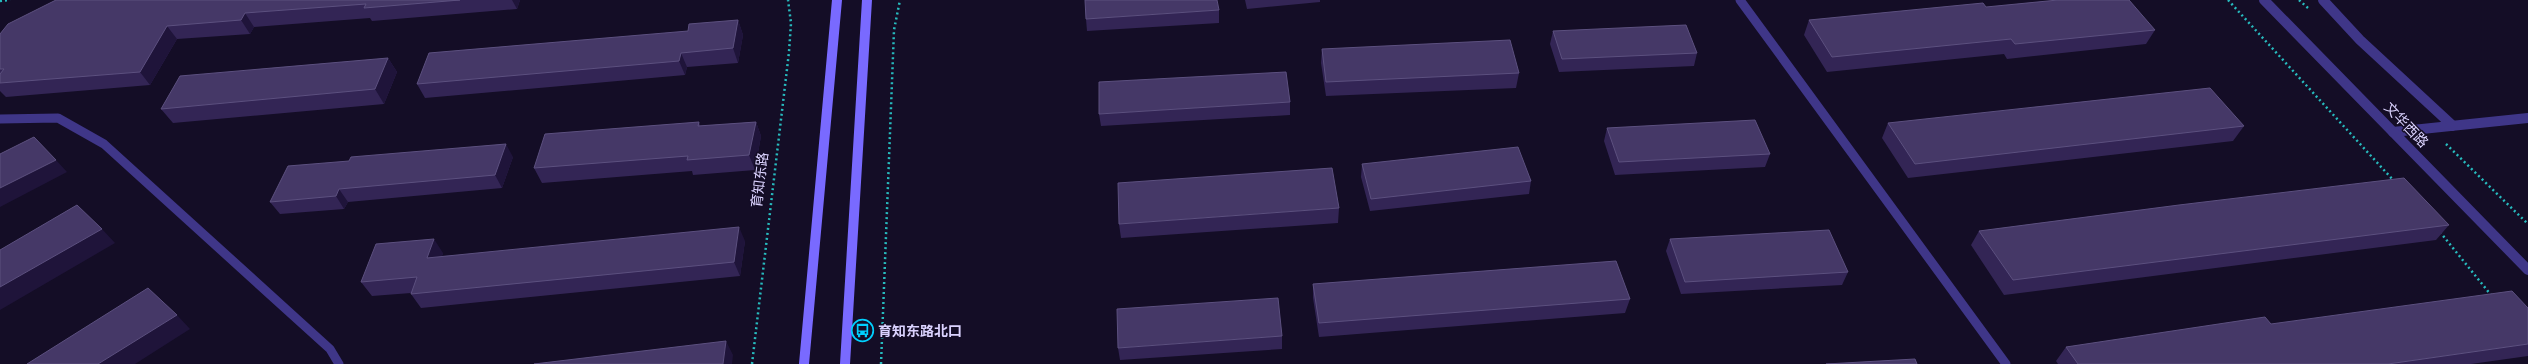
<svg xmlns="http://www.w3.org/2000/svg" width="2528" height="364" font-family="'Nunito Sans','Noto Sans SC',sans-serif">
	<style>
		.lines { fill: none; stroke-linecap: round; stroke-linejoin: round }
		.path { stroke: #27bbbe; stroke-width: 2.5; stroke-dasharray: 2 3; stroke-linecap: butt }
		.service { stroke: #3f3688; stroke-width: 9 }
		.minor { stroke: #3f3688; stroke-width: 10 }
		.tertiary { stroke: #3f3688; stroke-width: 10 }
		.secondary { stroke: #796aff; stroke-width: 10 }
		.wall { fill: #332555 }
		.shaded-wall { fill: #1f143a }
		.building { fill: #453867; stroke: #5c507f }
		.labels { text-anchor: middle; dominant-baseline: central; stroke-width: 3; stroke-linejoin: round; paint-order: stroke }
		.street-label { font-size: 14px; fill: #dbd3ff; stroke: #140d26 }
		.poi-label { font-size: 14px; font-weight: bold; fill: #dbd3ff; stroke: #140d26; text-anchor: start }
	</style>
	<rect width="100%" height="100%" fill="#140d26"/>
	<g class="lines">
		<path class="path" d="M2228,0l166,181
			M2299,0l9,8
			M0,1l10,-1
			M2446,144l82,80
			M2440,232l51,63
			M752,364l37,-312 2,-29 -3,-23
			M881,364l13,-334 6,-30"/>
		<path class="service" d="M1740,0l266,364
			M0,119l58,-1 46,26 226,205 9,15"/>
		<path class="minor" d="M2323,0l37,40 93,86
			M2393,132l135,-14"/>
		<path class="tertiary" d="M2264,0l264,270"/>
		<path class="secondary" d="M804,364l33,-364
			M845,364l22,-364"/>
	</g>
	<path class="wall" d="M56,0h464l-3,9 -145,12 -2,-3 -116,9 -4,7 -73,5 -27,46 -144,12 -6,-6v-57z
		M1245,0h75v2l-73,7z
		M1986,7l169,23 -9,14 -139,15 -3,-5 -177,18 -23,-37 5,-15z
		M1219,10v13l-132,8 -1,-12z
		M738,20l5,15 -5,28 -51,4 -2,8 -260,23 -8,-14 271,-53z
		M1553,31l144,22 -3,13 -135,6 -9,-28z
		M1322,49l197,24 -3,15 -190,8 -5,-33z
		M388,58l9,14 -13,32 -211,19 -12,-14z
		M1290,102v13l-189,11 -2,-12z
		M699,122l1,4 56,-4 5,14 -6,34 -62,5 -1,-4 -150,12 -8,-15z
		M1888,123l356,3 -11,15 -325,37 -26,-40z
		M1607,128l163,26 -5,13 -150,8 -11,-34z
		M513,157l-11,31 -154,14 -4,7 -64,5 -10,-12z
		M1362,164l169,17 -2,13 -159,17 -9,-34z
		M1339,208l-1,15 -217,15 -2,-14z
		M2449,225l-13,15 -432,55 -33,-50 8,-14z
		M1670,239l178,33 -6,13 -161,9 -15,-43z
		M745,241l-5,35 -319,32 -10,-14v-1l-39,3 -11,-14 82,-29 -1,3z
		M1313,284l317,15 -5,14 -306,24 -6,-39z
		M2528,308v48l-57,8h-413l-2,-3 10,-14 205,-23z
		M1282,336v13l-162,11 -2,-12z"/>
	<path class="shaded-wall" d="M512,0h8l-3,9z
		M245,13l9,14 -4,7 -9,-14z
		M738,20l5,15 -5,28 -5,-15z
		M167,26l10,13 -27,46 -10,-13z
		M681,53l6,14 -2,8 -6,-14z
		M388,58l9,14 -13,32 -9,-15z
		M756,122l5,14 -6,34 -6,-15z
		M506,144l7,13 -11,31 -7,-13z
		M56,160l11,12 -67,35v-19z
		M339,189l9,13 -4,7 -8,-13z
		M739,227l6,14 -5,35 -6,-14z
		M102,229l13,14 -115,67v-23z
		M434,239l9,14 -6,19 -10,-14z
		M177,315l13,14 -55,35h-37z
		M726,341l7,14 -1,9h-9z"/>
	<path class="building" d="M56,0h404l-96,8 2,-4 -121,9 -4,7 -74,6 -27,46 -140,11v-9l4,-5h-4v-35l8,-10z
		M1085,0h132l2,10 -133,9z
		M2058,0h71l26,30 -140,14 -4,-5 -179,18 -23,-37 174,-17 3,4z
		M738,20l-5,28 -52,5 -2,8 -262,23 12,-31 259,-22 1,-7z
		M1686,25l11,28 -135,6 -9,-28z
		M1510,40l9,33 -193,9 -4,-33z
		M388,58l-13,31 -214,20 19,-33z
		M1286,72l4,30 -191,12v-32z
		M2210,88l34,38 -329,38 -27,-41z
		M1755,120l15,34 -151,8 -12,-34z
		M699,122l-1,4 58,-4 -7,33 -62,5 1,-4 -154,12 11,-34z
		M34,137l22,23 -56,28v-34z
		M506,144l-11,31 -156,14 -3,7 -66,6 18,-36 61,-5 2,-4z
		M1518,147l13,34 -160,18 -9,-35z
		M1332,168l7,40 -220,16 -1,-41z
		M2404,178l45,47 -436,55 -34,-49 200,-26z
		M77,205l25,24 -102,58v-37z
		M739,227l-5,35 -323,32 6,-17 -56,5 15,-38 58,-5 -7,19z
		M1829,230l19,42 -163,10 -15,-43z
		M1616,261l14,38 -311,24 -6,-39z
		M148,288l29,27 -79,49h-71z
		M2512,291l16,17v36l-140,20h-310l-12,-17 199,-30 6,7z
		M1278,298l4,38 -164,12 -1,-39z
		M726,341l-3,23h-189z
		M1915,359l2,5h-91z"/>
	<defs>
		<symbol id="bus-ring" viewBox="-11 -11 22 22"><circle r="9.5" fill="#140d26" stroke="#00d0fe" stroke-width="1.5"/><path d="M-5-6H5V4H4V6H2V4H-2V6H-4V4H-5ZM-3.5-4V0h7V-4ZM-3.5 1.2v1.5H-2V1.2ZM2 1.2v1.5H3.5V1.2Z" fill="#00d0fe"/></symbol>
	</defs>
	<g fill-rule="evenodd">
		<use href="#bus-ring" x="850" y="318" width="25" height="25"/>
	</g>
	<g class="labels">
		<g class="street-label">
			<text transform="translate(2406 125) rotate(46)">文华西路</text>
			<text transform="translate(760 180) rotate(-83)">育知东路</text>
		</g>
		<g class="poi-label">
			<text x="878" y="331">育知东路北口</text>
		</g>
	</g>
</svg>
